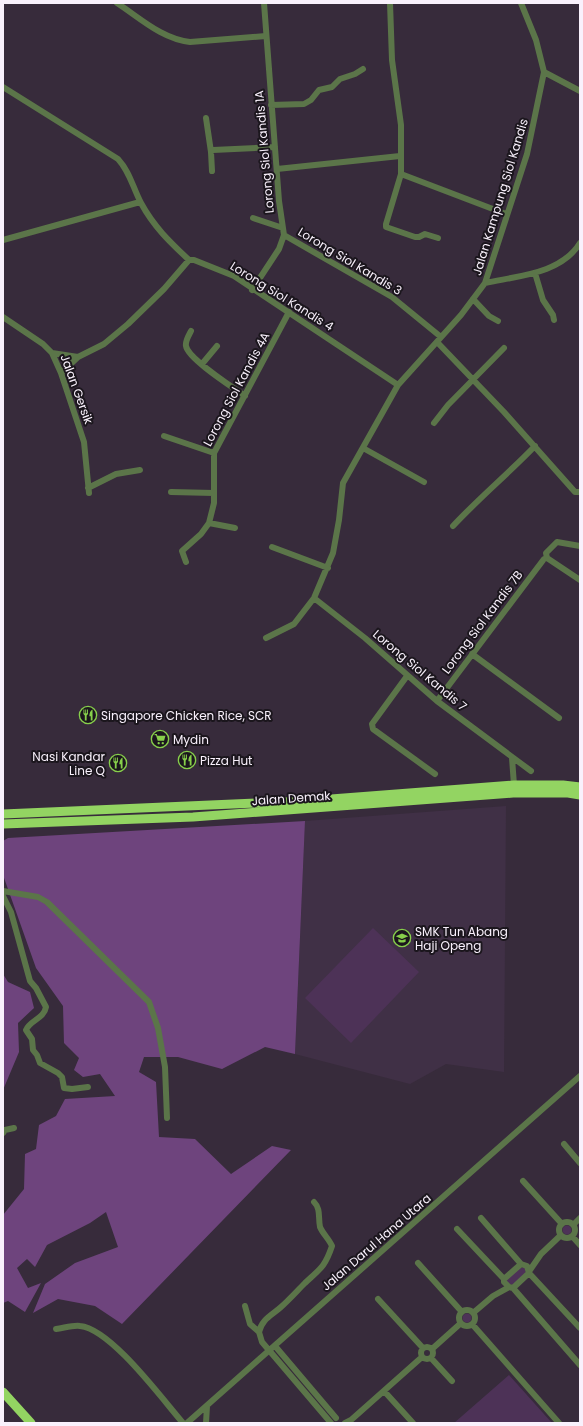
<svg xmlns="http://www.w3.org/2000/svg" width="583" height="1426" font-family="Poppins,sans-serif">
	<style>
		.built { fill: #403046 }
		.green { fill: #4d3257 }
		.forest { fill: #6e447d }
		.lines { fill: none; stroke-linecap: round; stroke-linejoin: round }
		.minor { stroke: #5b7549; stroke-width: 6 }
		.highway { stroke: #93d462; stroke-width: 9 }
		.labels { text-anchor: middle; dominant-baseline: central; stroke-width: 4; stroke-linejoin: round; paint-order: stroke }
		.street-label { font-size: 12px; fill: #f9f1fc; stroke: #1b161d }
		.poi-label { font-size: 12px; fill: #f9f1fc; stroke: #1b161d; text-anchor: start }
	</style>
	<rect width="100%" height="100%" fill="#372b3b"/>
	<path class="built" d="M506,806l-2,266 -58,-8 -36,20 -115,-30 10,-233z"/>
	<path class="green" d="M373,928l46,44 -68,71 -46,-45z
		M562.5 1230a4.5 4.5 0 1 1 9 0a4.5 4.5 0 1 1-9 0Z
		M520,1267l5,1 1,4 -13,13 -6,-2v-5z
		M462.5 1318a4.5 4.5 0 1 1 9 0a4.5 4.5 0 1 1-9 0Z
		M509,1375l43,48h-98z"/>
	<path class="forest" d="M305,821l-10,233 -30,-7 -43,22 -44,-12h-34l-5,15 17,10 3,55 36,2 36,35 41,-28 19,4 -169,174 -27,-18 -37,-7 -25,14 12,-29 30,-21 43,-16 -12,-35 -16,11 -43,22 -12,22 -8,-8 -10,9 11,20 13,-5 -16,29 -17,-11 -5,2v-88l21,-26 1,-35 11,-5 3,-24 17,-9 9,-17 50,-3 -15,-22 -17,3 -9,-7 5,-12 -15,-15 -1,-37 -27,-38 -33,-93v-34l5,-3z
		M3,974l5,8 22,10 4,16 -16,15 1,29 -16,38z"/>
	<g class="lines">
		<path class="minor" d="M117,3c23,15 45,36 73,39l76,-6
			M390,3l2,57 9,65v49l105,40
			M544,72l36,19
			M3,87l115,72c12,13 15,29 23,44 13,24 29,39 48,57h5l40,16 164,109
			M271,105l33,-1 7,-4 8,-10 13,-3 8,-8 15,-5 8,-5
			M206,118l5,34
			M277,169l123,-13
			M212,171l-1,-19 2,-2 62,-3
			M401,174l-15,50v3l29,10h4l6,-3 13,4
			M253,218l30,10
			M284,235l108,62 49,40
			M3,240l137,-38
			M535,273l8,27 10,15 1,5
			M485,283c32,-7 76,-9 95,-40
			M252,290l27,-41 5,-14 -5,-34 -15,-198
			M473,299l16,17 9,5
			M3,317l40,27 9,9 9,20 23,69 5,51
			M191,331c-2,4 -6,10 -5,15 2,13 48,42 59,50
			M437,342l67,70 71,80h5
			M52,353l26,4
			M202,364l15,-18
			M61,373l17,-16 26,-13 24,-20 36,-35 25,-29
			M434,423l14,-18 56,-57
			M164,436l50,17
			M363,448l61,34
			M88,488l28,-14 24,-4
			M171,492l43,1
			M209,523l26,5
			M453,526c26,-28 55,-52 82,-80
			M272,547l56,21
			M547,558l-1,-5 11,-11 23,4
			M547,558l33,22
			M186,562l-4,-11 19,-17 8,-11 5,-20v-50l75,-141
			M314,598l51,40 72,63 94,70
			M266,638l28,-14 20,-26 19,-45 6,-33 4,-37 55,-98 63,-70 24,-32 42,-129 17,-82 -8,-32 -15,-37
			M472,654l87,64
			M407,676l-35,48 1,5 62,45
			M437,701l107,-142 3,-1
			M512,758l2,27
			M3,891l35,6 9,5 102,100 9,26 7,39 2,51
			M3,896l8,16 19,69 6,7 10,19c-2,12 -16,13 -20,23l6,9 1,11 4,5 3,8 18,10 4,4 2,11 8,1 16,-2
			M3,1133l2,-3 9,-2
			M564,1144l16,19
			M523,1181l39,43
			M481,1218l40,46
			M559 1230a8 8 0 1 1 16 0a8 8 0 1 1-16 0Z
			M573,1225l7,-7
			M457,1229l47,50
			M572,1236l8,9
			M418,1263l44,49
			M521,1264l6,2 2,7 -16,15 -4,-1 -5,-5v-3z
			M530,1270l11,-16 20,-19
			M529,1273l51,55
			M513,1288l67,77
			M378,1299l45,49
			M245,1306l5,18 9,8 3,10 69,81
			M459 1318a8 8 0 1 1 16 0a8 8 0 1 1-16 0Z
			M473,1313l20,-17 16,-9
			M472,1324l87,99
			M56,1329c8,-1 17,-4 24,-3 31,3 82,73 103,97
			M259,1332c3,-13 12,-16 22,-25 8,-7 16,-16 24,-24 15,-14 20,-16 27,-37 -3,-7 -9,-12 -12,-19 -2,-10 1,-18 -6,-25
			M275,1346l61,72
			M421 1353a6 6 0 1 1 12 0a6 6 0 1 1-12 0Z
			M432,1349l29,-26
			M431,1358l21,23
			M384,1391l29,32
			M187,1423l393,-347
			M206,1423l1,-17
			M345,1423l6,-3 71,-63"/>
		<path class="highway" d="M3,814l302,-13 209,-16h49l17,2
			M3,824l190,-7 320,-24h55l12,2
			M3,1392l28,31"/>
	</g>
	<defs>
		<symbol id="restaurant-ring" viewBox="-11 -11 22 22"><circle r="9.5" fill="#1b161d" stroke="#87cf4b" stroke-width="1.5"/><path d="M-5-6h1v4h1v-4h1v4h1v-4h1v5L-1.5 .5V6h-2V.5L-5-1ZM5-6V6H3V1.5H1.5Q1.5-4 5-6Z" fill="#87cf4b"/></symbol>
		<symbol id="supermarket-ring" viewBox="-11 -11 22 22"><circle r="9.5" fill="#1b161d" stroke="#87cf4b" stroke-width="1.5"/><path d="M-6-5.5h2.5l.6 2H6L4.5 2H-2.5L-4.4-4H-6ZM-1.5 3.2a1.3 1.3 0 1 0 .1 0ZM3 3.2a1.3 1.3 0 1 0 .1 0Z" fill="#87cf4b"/></symbol>
		<symbol id="school-ring" viewBox="-11 -11 22 22"><circle r="9.5" fill="#1b161d" stroke="#87cf4b" stroke-width="1.5"/><path d="M0-5L7-2L0 1L-7-2ZM-4 1L0 2.5L4 1V4Q0 6-4 4Z" fill="#87cf4b"/></symbol>
	</defs>
	<g fill-rule="evenodd">
		<use href="#restaurant-ring" x="78" y="705" width="20" height="20"/>
		<use href="#supermarket-ring" x="150" y="729" width="20" height="20"/>
		<use href="#restaurant-ring" x="177" y="750" width="20" height="20"/>
		<use href="#restaurant-ring" x="108" y="753" width="20" height="20"/>
		<use href="#school-ring" x="392" y="928" width="20" height="20"/>
	</g>
	<g class="labels">
		<g class="street-label">
			<text transform="translate(264 152) rotate(-95)">Lorong Siol Kandis 1A</text>
			<text transform="translate(500 197) rotate(-73)">Jalan Kampung Siol Kandis</text>
			<text transform="translate(350 261) rotate(31)">Lorong Siol Kandis 3</text>
			<text transform="translate(282 296) rotate(32)">Lorong Siol Kandis 4</text>
			<text transform="translate(77 389) rotate(70)">Jalan Gersik</text>
			<text transform="translate(236 389) rotate(-62)">Lorong Siol Kandis 4A</text>
			<text transform="translate(482 622) rotate(-53)">Lorong Siol Kandis 7B</text>
			<text transform="translate(420 670) rotate(40)">Lorong Siol Kandis 7</text>
			<text transform="translate(291 798) rotate(-4)">Jalan Demak</text>
			<text transform="translate(376 1242) rotate(-41)">Jalan Darul Hana Utara</text>
		</g>
		<g class="poi-label">
			<text x="101" y="715">Singapore Chicken Rice, SCR</text>
			<text x="173" y="739">Mydin</text>
			<text x="105" y="756" text-anchor="end">Nasi Kandar<tspan x="105" dy="14">Line Q</tspan></text>
			<text x="200" y="760">Pizza Hut</text>
			<text x="415" y="931">SMK Tun Abang<tspan x="415" dy="14">Haji Openg</tspan></text>
		</g>
	</g>
	<rect width="583" height="1426" fill="none" stroke="#f9f1fc" stroke-width="8"/>
</svg>
